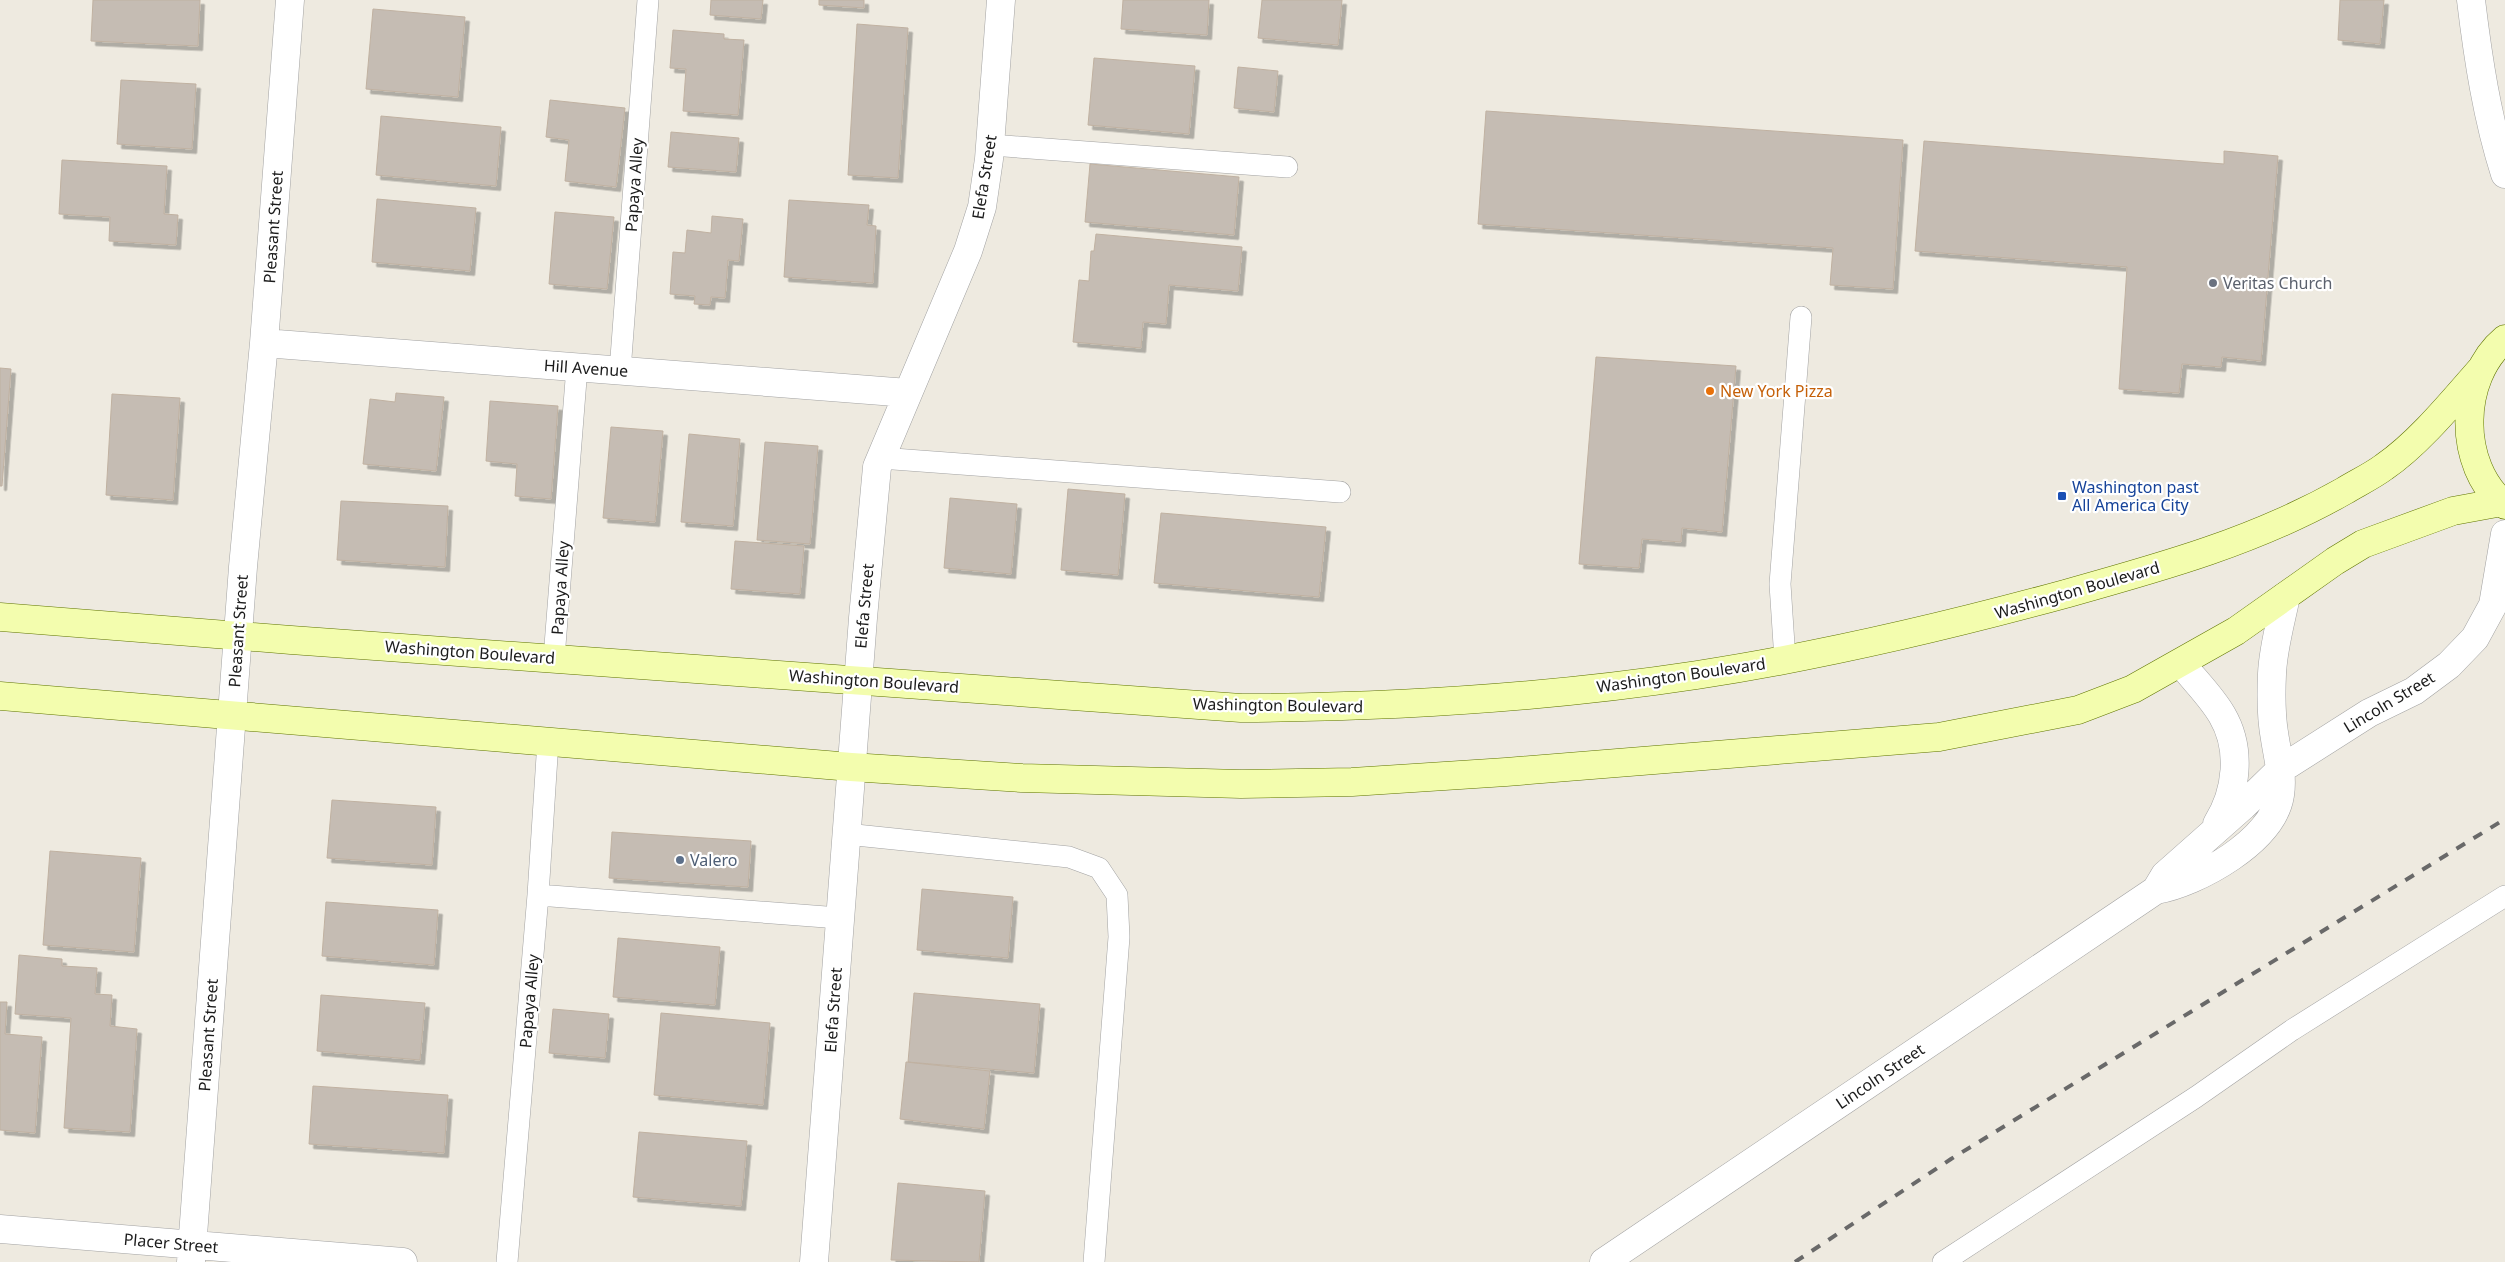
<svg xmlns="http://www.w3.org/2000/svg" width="2505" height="1262" font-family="'Noto Sans',sans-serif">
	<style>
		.building { fill: #c5bcb3; stroke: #c0b1a1; filter: url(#shadow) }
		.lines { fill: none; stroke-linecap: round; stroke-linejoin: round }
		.service-casing { stroke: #a2a2a2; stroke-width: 22 }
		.minor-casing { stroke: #a2a2a2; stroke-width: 29 }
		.secondary-casing { stroke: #5f7400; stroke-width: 29 }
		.service { stroke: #fff; stroke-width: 21 }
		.minor { stroke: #fff; stroke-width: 28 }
		.secondary { stroke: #f3fdae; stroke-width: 28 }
		.rail { stroke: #696969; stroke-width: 4; stroke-dasharray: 10 10; stroke-linecap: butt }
		.worship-dot { fill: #6b7280; stroke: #fff; stroke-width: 2 }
		.food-dot { fill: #e8710a; stroke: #fff; stroke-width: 2 }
		.transit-dot { fill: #1a4fb4; stroke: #fff; stroke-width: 2 }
		.service-dot { fill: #5c6f8a; stroke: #fff; stroke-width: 2 }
		.labels { text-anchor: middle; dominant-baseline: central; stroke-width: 4.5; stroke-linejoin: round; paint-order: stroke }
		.street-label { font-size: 16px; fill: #1b1b1b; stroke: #fff }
		.worship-label { font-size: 16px; fill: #5b616d; stroke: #fff; text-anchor: start }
		.food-label { font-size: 16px; fill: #c56008; stroke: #fff; text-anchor: start }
		.transit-label { font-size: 16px; fill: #164399; stroke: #fff; text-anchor: start }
		.service-label { font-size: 16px; fill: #4e5e75; stroke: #fff; text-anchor: start }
	</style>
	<defs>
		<filter id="shadow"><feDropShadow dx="4.5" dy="4.5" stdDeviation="0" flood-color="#0004"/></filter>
	</defs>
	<rect width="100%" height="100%" fill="#eeeae0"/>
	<path class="building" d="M93,0h107l-2,46 -107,-5z
		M711,0h52l-2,19 -51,-4z
		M819,0h45v8l-45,-3z
		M1123,0h86l-2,35 -86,-6z
		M1262,0h80l-4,45 -80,-7z
		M2340,0h44l-4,44 -42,-4z
		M373,9l92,8 -7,80 -92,-8z
		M857,24l51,4 -10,150 -50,-3z
		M673,30l51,4v5l20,1 -6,75 -55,-4 3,-42 -16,-1z
		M1094,58l101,8 -6,68 -101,-9z
		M1238,67l40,4 -4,41 -40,-4z
		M121,80l75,4 -4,65 -75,-5z
		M550,100l75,8 -9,79 -51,-6 4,-41 -23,-3z
		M1486,111l417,29 -10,149 -63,-4 3,-37 -355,-24z
		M381,116l120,11 -5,59 -120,-11z
		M671,132l68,6 -3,34 -68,-5z
		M1924,141l300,23v-13l54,5 -17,205 -39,-4 -1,10 -39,-3 -3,29 -60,-4 8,-122 -212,-16z
		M62,160l105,6 -3,48 14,1 -2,30 -67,-4 1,-24 -51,-3z
		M1090,164l149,13 -5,58 -149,-13z
		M377,199l99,9 -6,63 -98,-9z
		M789,200l80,5 -2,20 9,1 -3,57 -89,-6z
		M555,212l59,5 -7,72 -58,-5z
		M712,216l31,3 -4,42 -11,-1 -3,38 -14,-1 -1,8 -16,-1 1,-8 -25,-2 3,-42 12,1 2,-23 24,3z
		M1096,234l146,13 -4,44 -69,-6 -3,39 -23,-2 -2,26 -68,-6 6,-62 10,1 2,-30h3z
		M1596,357l140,9 -14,166 -40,-4 -1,14 -39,-3 -3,29 -60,-4z
		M0,368l11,1 -9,117h-2z
		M396,393l48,4 -8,74 -73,-7 7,-65 25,3z
		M112,394l68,4 -7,102 -67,-5z
		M490,401l68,5 -7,93 -36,-3 2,-32 -31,-3z
		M611,427l52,4 -8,91 -52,-4z
		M689,434l51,5 -7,87 -52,-4z
		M765,442l53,4 -8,98 -53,-4z
		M1068,489l57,5 -7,81 -57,-5z
		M950,498l67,6 -6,70 -67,-6z
		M341,501l107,5 -3,61 -108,-7z
		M1161,513l165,14 -7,70 -165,-14z
		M735,541l69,5 -4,48 -69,-5z
		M332,800l104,7 -4,58 -105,-7z
		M612,832l139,9 -3,46 -139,-9z
		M50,851l91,7 -7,94 -91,-7z
		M922,889l91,8 -5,61 -91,-8z
		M326,902l112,8 -4,55 -112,-9z
		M618,938l102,9 -5,58 -102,-8z
		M19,955l43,4v7l35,2 -2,26 17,1 -2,31 27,3 -7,103 -66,-4 7,-110 -56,-4z
		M914,993l126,11 -6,69 -126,-11z
		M321,995l104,8 -5,57 -103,-9z
		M0,1002h7l-2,32 37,3 -7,96 -35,-3z
		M553,1009l56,5 -4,44 -56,-5z
		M661,1013l109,10 -7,82 -109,-10z
		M906,1062l84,9 -6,58 -84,-10z
		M313,1086l135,9 -4,58 -135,-9z
		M639,1132l108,9 -6,65 -108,-9z
		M898,1183l87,8 -6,71 -88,-2z"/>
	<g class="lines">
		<defs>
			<path id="service" d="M991,145l296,22
				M620,371l28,-371
				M880,458l460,34
				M554,658l23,-291
				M1785,660l-5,-76 21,-267
				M846,834l223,23 30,11 18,27 2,42 -25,325
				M538,895l301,23
				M507,1262l31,-367 10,-154
				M1943,1262l253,-165 96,-67 213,-134"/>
			<path id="minor" d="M2471,0c7,58 16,118 34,174
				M264,343l644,50
				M2181,663c13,17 30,33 41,52 20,34 15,77 -5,109
				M2156,890l9,-15 78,-69 38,-37 88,-56 45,-22 35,-26 26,-27 18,-33 12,-71
				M0,1229l403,33
				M191,1262l52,-695 21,-224 26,-343
				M814,1262l49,-644 14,-151 91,-216 14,-44 7,-48 12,-159
				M1604,1262l552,-372c41,-7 117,-49 124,-95 3,-19 -2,-37 -5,-56 -4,-21 -4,-44 -3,-65 1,-26 9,-53 14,-78"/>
			<path id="secondary" d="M2505,339c-47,39 -48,127 0,166
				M0,617l291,23 950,68c152,-1 305,-10 456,-33 124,-19 247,-48 368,-81 97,-27 191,-53 279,-103 13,-8 28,-15 40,-24 35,-24 69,-66 98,-99
				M0,696l851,71 171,11 219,6 111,-2 154,-10 433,-35 139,-27 55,-21 103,-58 99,-70 28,-17 90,-33 49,-9"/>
		</defs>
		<use href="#service" class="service-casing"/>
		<use href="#minor" class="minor-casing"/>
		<use href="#secondary" class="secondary-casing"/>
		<use href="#service" class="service"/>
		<use href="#minor" class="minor"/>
		<use href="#secondary" class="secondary"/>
		<path class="rail" d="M1795,1262l156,-103 554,-340"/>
	</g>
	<circle class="worship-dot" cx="2213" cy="283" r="5"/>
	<circle class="food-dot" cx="1710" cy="391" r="5"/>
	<rect class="transit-dot" x="2057" y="491" width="10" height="10" rx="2.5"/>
	<circle class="service-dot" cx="680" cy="860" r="5"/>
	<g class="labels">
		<g class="street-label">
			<text transform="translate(984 177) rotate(-81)">Elefa Street</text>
			<text transform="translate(634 185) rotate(-86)">Papaya Alley</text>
			<text transform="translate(273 227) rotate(-86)">Pleasant Street</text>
			<text transform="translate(586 368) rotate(4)">Hill Avenue</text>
			<text transform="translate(560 588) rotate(-86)">Papaya Alley</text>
			<text transform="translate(2077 590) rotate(-16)">Washington Boulevard</text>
			<text transform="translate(864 606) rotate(-85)">Elefa Street</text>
			<text transform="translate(238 631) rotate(-86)">Pleasant Street</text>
			<text transform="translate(470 652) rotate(4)">Washington Boulevard</text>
			<text transform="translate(1681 675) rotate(-8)">Washington Boulevard</text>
			<text transform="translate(874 681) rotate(4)">Washington Boulevard</text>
			<text transform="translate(2389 702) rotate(-31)">Lincoln Street</text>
			<text transform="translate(1278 705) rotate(1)">Washington Boulevard</text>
			<text transform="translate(529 1001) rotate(-85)">Papaya Alley</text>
			<text transform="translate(833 1010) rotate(-86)">Elefa Street</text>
			<text transform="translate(208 1035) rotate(-86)">Pleasant Street</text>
			<text transform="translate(1880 1076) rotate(-34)">Lincoln Street</text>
			<text transform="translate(171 1243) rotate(5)">Placer Street</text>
		</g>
		<g class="worship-label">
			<text x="2223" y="283">Veritas Church</text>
		</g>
		<g class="food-label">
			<text x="1720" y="391">New York Pizza</text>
		</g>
		<g class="transit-label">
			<text x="2072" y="487">Washington past<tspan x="2072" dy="18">All America City</tspan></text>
		</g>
		<g class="service-label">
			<text x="690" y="860">Valero</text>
		</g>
	</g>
</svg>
